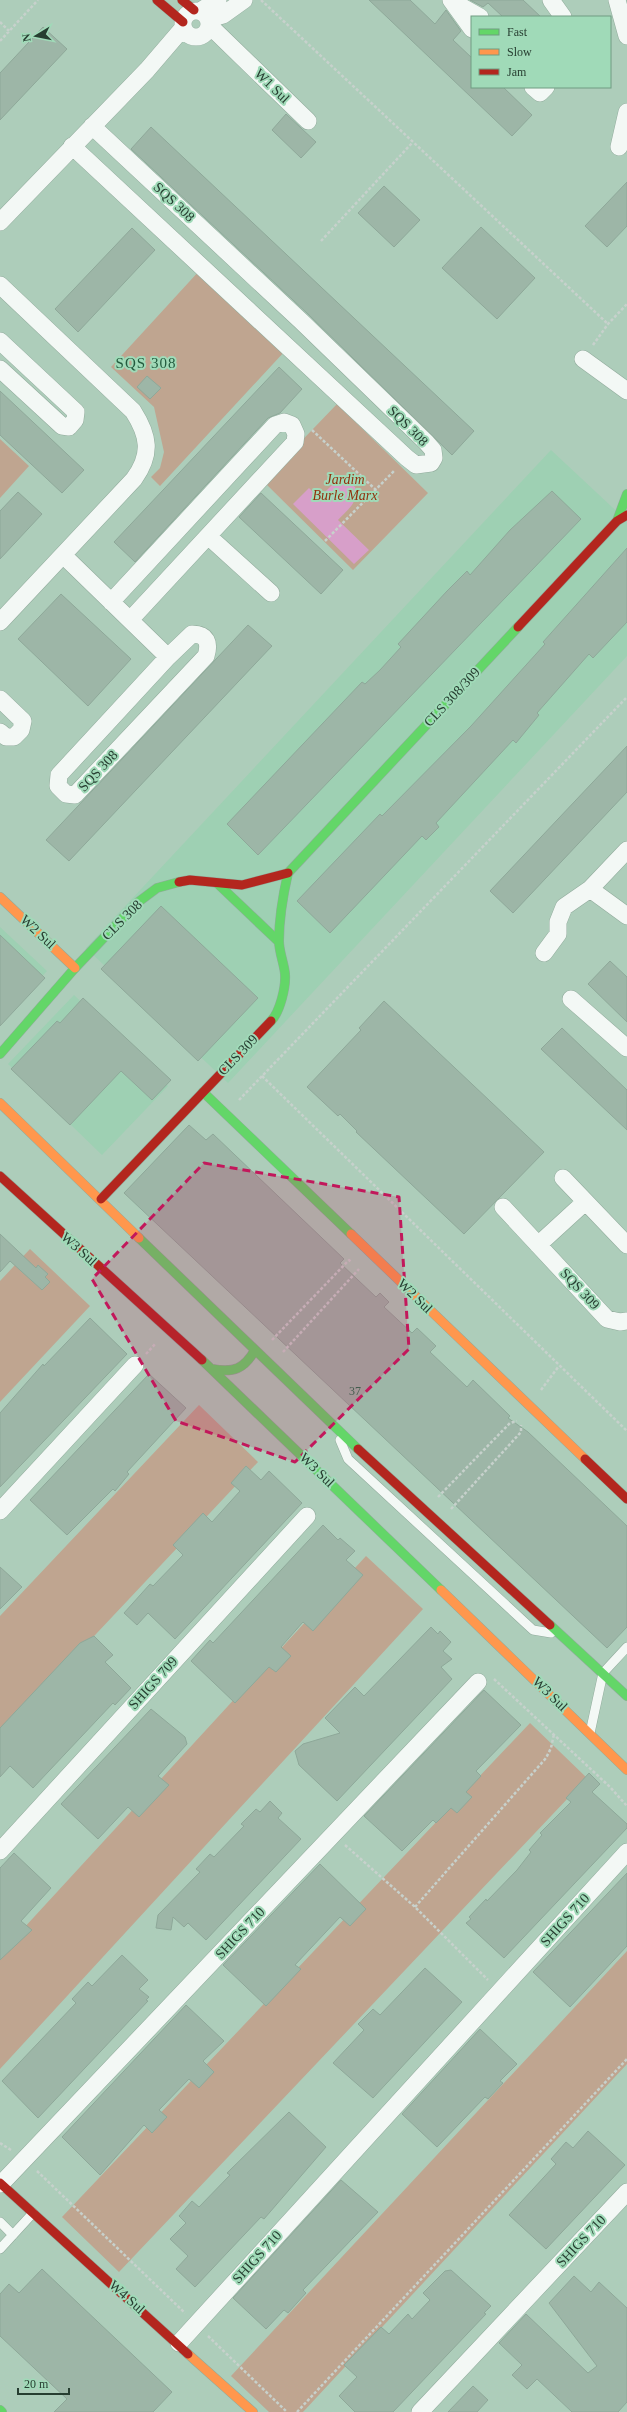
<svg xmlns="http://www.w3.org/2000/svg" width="627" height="2412" font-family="Georgia,serif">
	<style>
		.built { fill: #9ed0b3 }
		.green { fill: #bfa590 }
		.water { fill: #d79fc9 }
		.building { fill: #9db6a7; stroke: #8ea899 }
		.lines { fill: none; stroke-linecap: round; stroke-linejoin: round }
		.lane-casing { stroke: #91ab9c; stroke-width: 10 }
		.street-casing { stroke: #91ab9c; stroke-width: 18 }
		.fast-casing { stroke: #91ab9c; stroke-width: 10 }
		.slow-casing { stroke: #91ab9c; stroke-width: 10 }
		.jam-casing { stroke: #91ab9c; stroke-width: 10 }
		.path { stroke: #c7d1cc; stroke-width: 2.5; stroke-dasharray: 3 2; stroke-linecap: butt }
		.lane { stroke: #f3f8f5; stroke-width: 9 }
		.street { stroke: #f3f8f5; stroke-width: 17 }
		.fast { stroke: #63d668; stroke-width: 9 }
		.slow { stroke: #ff974d; stroke-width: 9 }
		.jam { stroke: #b3261e; stroke-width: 9 }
		.marked { fill: #c2185b; fill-opacity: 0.2; stroke: #c2185b; stroke-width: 3; stroke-dasharray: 8 5; stroke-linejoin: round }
		.labels { text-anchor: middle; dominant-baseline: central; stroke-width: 4; stroke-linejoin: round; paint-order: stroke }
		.number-label { font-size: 12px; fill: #445c4e }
		.street-label { font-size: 14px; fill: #273e31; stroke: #a0dab8 }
		.park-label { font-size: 14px; font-style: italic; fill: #91310d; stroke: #a0dab8 }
		.neighbourhood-label { font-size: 15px; letter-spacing: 1px; fill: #235b3e; stroke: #a0dab8 }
	</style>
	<rect width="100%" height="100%" fill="#adcdba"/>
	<path class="built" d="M551,450l76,71v135l-399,427 -142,-135z
		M0,927l47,44 -47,50z
		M74,995l94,91 -66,69 -94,-91z"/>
	<path class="green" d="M200,270l85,81 -125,135 -9,-9 9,-9 4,-16 -10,-45 -43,-40z
		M337,404l91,89 -75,77 -90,-89z
		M0,439l29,27 -29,32z
		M30,1249l60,57 -90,96v-121z
		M199,1405l59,57 -258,274v-120z
		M366,1556l57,53 -423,460v-115z
		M530,1723l57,55 -468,494 -57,-55z
		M627,1951v113l-324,348h-34l-38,-36z"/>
	<path class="water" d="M346,480l9,7c4,16 -7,22 -17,33l31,30 -15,14 -61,-60 16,-16 10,10 16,-16z"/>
	<path class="building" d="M369,0h41l25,24 11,-14 15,21 -8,9 19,18v29h31l29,28 -20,21z
		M470,0h53l18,17h-38l-15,-14 -5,4z
		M43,27l24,22 -67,71v-47z
		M286,114l30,28 -15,16 -29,-28z
		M151,127l323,304 -22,24 -144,-141 -177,-165z
		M627,182v44l-20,21 -22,-21z
		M384,186l36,34 -26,27 -36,-34z
		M481,227l54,51 -38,41 -55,-51z
		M132,228l23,22 -77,82 -23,-23z
		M279,367l23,22 -22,24 -12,5 -133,144 -21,-20z
		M147,376l14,12 -11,11 -13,-12z
		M0,391l84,79 -22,23 -62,-58z
		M552,491l29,28 -323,336 -31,-31 135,-142 3,2 15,-14 21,-23 -3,-3 49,-53 20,-20 3,4 40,-45z
		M18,492l24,22 -42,45v-48z
		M261,493l82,77 -22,24 -82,-77z
		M627,548v74l-34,36 -4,-4 -52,59 2,2 -23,28 -3,-3 -77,83 3,4 -13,13 -4,-4 -92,97 -33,-32 83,-87 2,2 89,-90 74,-82 -2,-2z
		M61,594l70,65 -43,47 -70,-67z
		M248,625l24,21 -203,215 -23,-21z
		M627,746v46l-114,121 -23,-22z
		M161,906l97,92 -60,63 -97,-92z
		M0,935l45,43 -45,48z
		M610,961l17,16v45l-39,-38z
		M83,998l88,82 -19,20 -31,-29 -51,54 -59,-56 46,-48 3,2z
		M384,1001l160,151 -80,82 -108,-102 1,-1 -17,-17 -2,2 -31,-29 54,-57 -2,-2z
		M562,1028l65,62v40l-86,-81z
		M189,1125l17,15 7,-6 131,125 -4,4 36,34 4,-4 9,9 -5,5 28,26 5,-5 19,18 -6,6 37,35 6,-7 37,36 -2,2 20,14 99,94v101l-20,21 -483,-455z
		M0,1234l36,34 2,-3 10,9 -3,3 5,5 -8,8 -32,-29 -10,11z
		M90,1318l37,36 -127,133v-74l43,-49 1,2z
		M149,1374l37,34 -59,64 2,2 -14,17 -2,-2 -46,46 -37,-35z
		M246,1466l15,14 8,-9 33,32 -127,136 -27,-26 -11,12 -13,-12 26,-29 3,2 30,-31 -10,-10 30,-32 9,9 28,-31 -9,-8z
		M323,1525l15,15 2,-2 15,13 -9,9 17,15 -50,56 -10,-9 -22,25 10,9 -15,16 -7,-5 -34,36 -44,-42 19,-21 3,3z
		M0,1567l22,20 -22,22z
		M431,1627l7,7 2,-3 11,11 -8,9 9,8 -11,8 11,12 -115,122 -38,-36 -4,-14 8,-7 37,-11 -15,-15 30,-31 9,9z
		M94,1636l19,19 -8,7 26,26 -16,17 -2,-2 -80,85 -23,-22 -10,11v-49l80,-85z
		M484,1690l37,35 -45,46 5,5 -15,16 6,5 -15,16 -6,-5 -15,15 -3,-3 -31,31 -38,-35z
		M151,1709l34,28 2,7 -29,32 11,9 -30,32 -11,-10 -30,32 -37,-35z
		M589,1773l11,11 -8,8 35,32v4l-123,130 -38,-35 5,-4 -2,-2 17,-18 1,2 30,-31 14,-18 -2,-2 13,-15 -2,-2 31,-31 -5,-4z
		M270,1801l12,12 -4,5 23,21 -95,101 -18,-17 -4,4 -11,-10 -2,13 -15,-2 2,-13 42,-43 -4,-3 14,-15 4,3 30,-31 -3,-2 15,-15 4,3z
		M14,1853l37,35 -30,33 11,9 -32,30v-92z
		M320,1864l46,45 -16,17 -10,-9 -45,48 6,4 -35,37 -43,-41z
		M627,1873v73l-57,61 -37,-35z
		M122,1955l26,25 -9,9 10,8 -3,3 2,1 -110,117 -36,-37 74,-78 -4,-4 16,-17 4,4z
		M425,1968l37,34 -89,96 -40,-35 31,-33 -6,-6 15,-15 7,6z
		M186,2005l38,36 -21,20 11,11 -15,16 -10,-9 -30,31 8,7 -15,16 -8,-8 -44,50 -38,-38z
		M480,2029l37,35 -17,17 3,2 -15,16 -3,-2 -48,50 -35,-33z
		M289,2112l37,35 -62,72 -3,-2 -66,70 -19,-18 12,-13 -18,-17 16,-16 -7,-7 13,-15 7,6 31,-32 -3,-2z
		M588,2131l37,34 -79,84 -37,-34 47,-51 -5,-5 15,-17 7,6z
		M341,2180l37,32 -75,78 3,3 -18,20 -4,-3 -18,19 -33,-31z
		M42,2269l130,123 -19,20h-99l13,-13 -67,-63v-42l9,-10 10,9z
		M451,2270l40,36 -7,7 2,1 -93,98h-38l-16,-16 18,-19 -13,-12 37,-38 8,7 19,-20 4,5 18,-19 -7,-7 22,-22z
		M574,2276l17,16 8,-10 28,26v94l-9,10h-46l-35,-33 -10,10 -15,-14 10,-10 -23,-22 27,-29 62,59 9,-7 -48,-63z
		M473,2386l15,14 -11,12h-29z"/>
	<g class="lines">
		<defs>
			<path id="lane" d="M340,1440l8,19 185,171 18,3
				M590,1733l13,-60 24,-26
				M0,2222l13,13
				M0,2249l33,-36"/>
			<path id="street" d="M451,0l21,29
				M551,0l12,17
				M617,0l10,36
				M457,4l23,13
				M183 24a13 13 0 1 1 26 0a13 13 0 1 1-26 0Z
				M200,11l18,-11
				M208,19l15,-4 21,-15
				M209,25l99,96
				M533,87l7,6 6,-6
				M72,146l335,312 9,7 15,-2 3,-5 -1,-8 -7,-8 -125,-121 -209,-195
				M619,147l8,-35
				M0,222l147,-152 36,-42
				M0,285l133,126c16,25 19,43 1,68l-134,143
				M0,341l76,71 -1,8 -6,7 -7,-1 -62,-57
				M583,359l44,32
				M208,536l63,57
				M63,555l105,102
				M111,602l164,-177 9,-3 8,3 4,9 -1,8 -165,178
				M192,634c15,0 18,9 14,22l-131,139 -9,-1 -8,-8 1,-11 109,-118z
				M0,699l23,22 -2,9 -7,7h-8l-6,-5
				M590,889l37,27
				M544,953l14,-19v-12l6,-15 26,-18 37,-39
				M571,999l56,49
				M563,1178l64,67
				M503,1207l104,112 13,3 7,-1
				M538,1245l47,-43
				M0,1511l135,-146
				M0,1851l307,-335
				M1,2184l477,-502
				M179,2343l448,-491
				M420,2412l207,-220"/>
			<path id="fast" d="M617,521l10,-27
				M288,873l230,-246
				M218,884l61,58
				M271,1021c9,-9 15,-34 14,-47 -1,-11 -6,-22 -6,-33 0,-23 4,-46 9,-68
				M0,1054l75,-86 62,-65 20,-15 22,-6
				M203,1092l148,142
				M139,1238l219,211
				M202,1360l239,230
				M212,1369c22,4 32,0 43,-19
				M550,1625l77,71
				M0,2410l2,2"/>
			<path id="slow" d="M0,897l75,71
				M0,1103l139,135
				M351,1234l234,225
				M441,1590l186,180
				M188,2354l65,58"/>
			<path id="jam" d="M157,0l26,22
				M182,0l12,10
				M518,627l99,-106 10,-6
				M179,882l11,-2 52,5 46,-12
				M0,1176l202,184
				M101,1199l170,-178
				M358,1449l192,176
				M585,1459l42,40
				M0,2183l188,171"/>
		</defs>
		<use href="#lane" class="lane-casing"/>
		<use href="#street" class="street-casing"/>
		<use href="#fast" class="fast-casing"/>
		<use href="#slow" class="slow-casing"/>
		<use href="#jam" class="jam-casing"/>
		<path class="path" d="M261,0l347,324
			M0,22l9,9
			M0,41l38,-41
			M321,241l91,-98
			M593,345l15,-21 19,-20
			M312,430l64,60
			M325,541l70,-71
			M262,1076l365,355
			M239,1100l388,-403
			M272,1340l77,-80 2,2
			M283,1352l76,-83
			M146,1354l10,-11
			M541,1390l18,-24
			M438,1497l72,-74 7,-2
			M451,1509l70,-77v-7
			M494,1679l116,108 17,19
			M345,1845l70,62 73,73
			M415,1907l131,-149 5,-10 3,-14
			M0,2143l11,7
			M37,2171l148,142
			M208,2336l79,76
			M297,2412l330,-353"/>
		<use href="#lane" class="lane"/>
		<use href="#street" class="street"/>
		<use href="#fast" class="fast"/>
		<use href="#slow" class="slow"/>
		<use href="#jam" class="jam"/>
	</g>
	<path class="marked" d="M204,1163l195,34 10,152 -114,113 -119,-41 -84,-142z"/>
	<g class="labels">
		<g class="number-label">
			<text x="355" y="1391">37</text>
		</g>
		<g class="street-label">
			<text transform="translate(272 86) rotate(44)">W1 Sul</text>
			<text transform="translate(174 202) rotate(43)">SQS 308</text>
			<text transform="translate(408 426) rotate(45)">SQS 308</text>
			<text transform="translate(452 697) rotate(-47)">CLS 308/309</text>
			<text transform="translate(98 771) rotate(-47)">SQS 308</text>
			<text transform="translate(122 920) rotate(-45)">CLS 308</text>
			<text transform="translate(38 932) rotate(43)">W2 Sul</text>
			<text transform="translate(238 1055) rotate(-46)">CLS 309</text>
			<text transform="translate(79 1249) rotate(42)">W3 Sul</text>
			<text transform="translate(580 1289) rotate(47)">SQS 309</text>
			<text transform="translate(415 1296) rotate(44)">W2 Sul</text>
			<text transform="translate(317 1470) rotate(44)">W3 Sul</text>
			<text transform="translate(153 1683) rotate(-48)">SHIGS 709</text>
			<text transform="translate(550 1694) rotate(44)">W3 Sul</text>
			<text transform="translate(565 1920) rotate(-48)">SHIGS 710</text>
			<text transform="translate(240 1933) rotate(-47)">SHIGS 710</text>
			<text transform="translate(581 2241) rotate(-47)">SHIGS 710</text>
			<text transform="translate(257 2257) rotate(-48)">SHIGS 710</text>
			<text transform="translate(127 2297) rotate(42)">W4 Sul</text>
		</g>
		<g class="park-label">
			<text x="345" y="479">Jardim<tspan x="345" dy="16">Burle Marx</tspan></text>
		</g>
		<g class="neighbourhood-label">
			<text x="146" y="363">SQS 308</text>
		</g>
	</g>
	<rect x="471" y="16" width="140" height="72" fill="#a0dab8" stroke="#709c82"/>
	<rect x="479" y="29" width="20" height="6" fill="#63d668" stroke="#709c82"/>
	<text x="507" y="36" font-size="12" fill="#273e31">Fast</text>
	<rect x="479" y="49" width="20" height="6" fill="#ff974d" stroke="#709c82"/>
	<text x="507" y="56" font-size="12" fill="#273e31">Slow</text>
	<rect x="479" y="69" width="20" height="6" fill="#b3261e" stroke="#709c82"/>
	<text x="507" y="76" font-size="12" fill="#273e31">Jam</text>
	<g transform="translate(36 36) rotate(260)" stroke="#a0dab8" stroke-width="3" paint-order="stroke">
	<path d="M0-3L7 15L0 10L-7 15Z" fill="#273e31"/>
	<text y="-6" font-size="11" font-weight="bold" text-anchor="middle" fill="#273e31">N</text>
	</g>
	<path d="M18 2388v6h51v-6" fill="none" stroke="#273e31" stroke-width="2"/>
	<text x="24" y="2388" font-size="12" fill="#273e31" stroke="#a0dab8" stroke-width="3" paint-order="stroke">20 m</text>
</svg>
